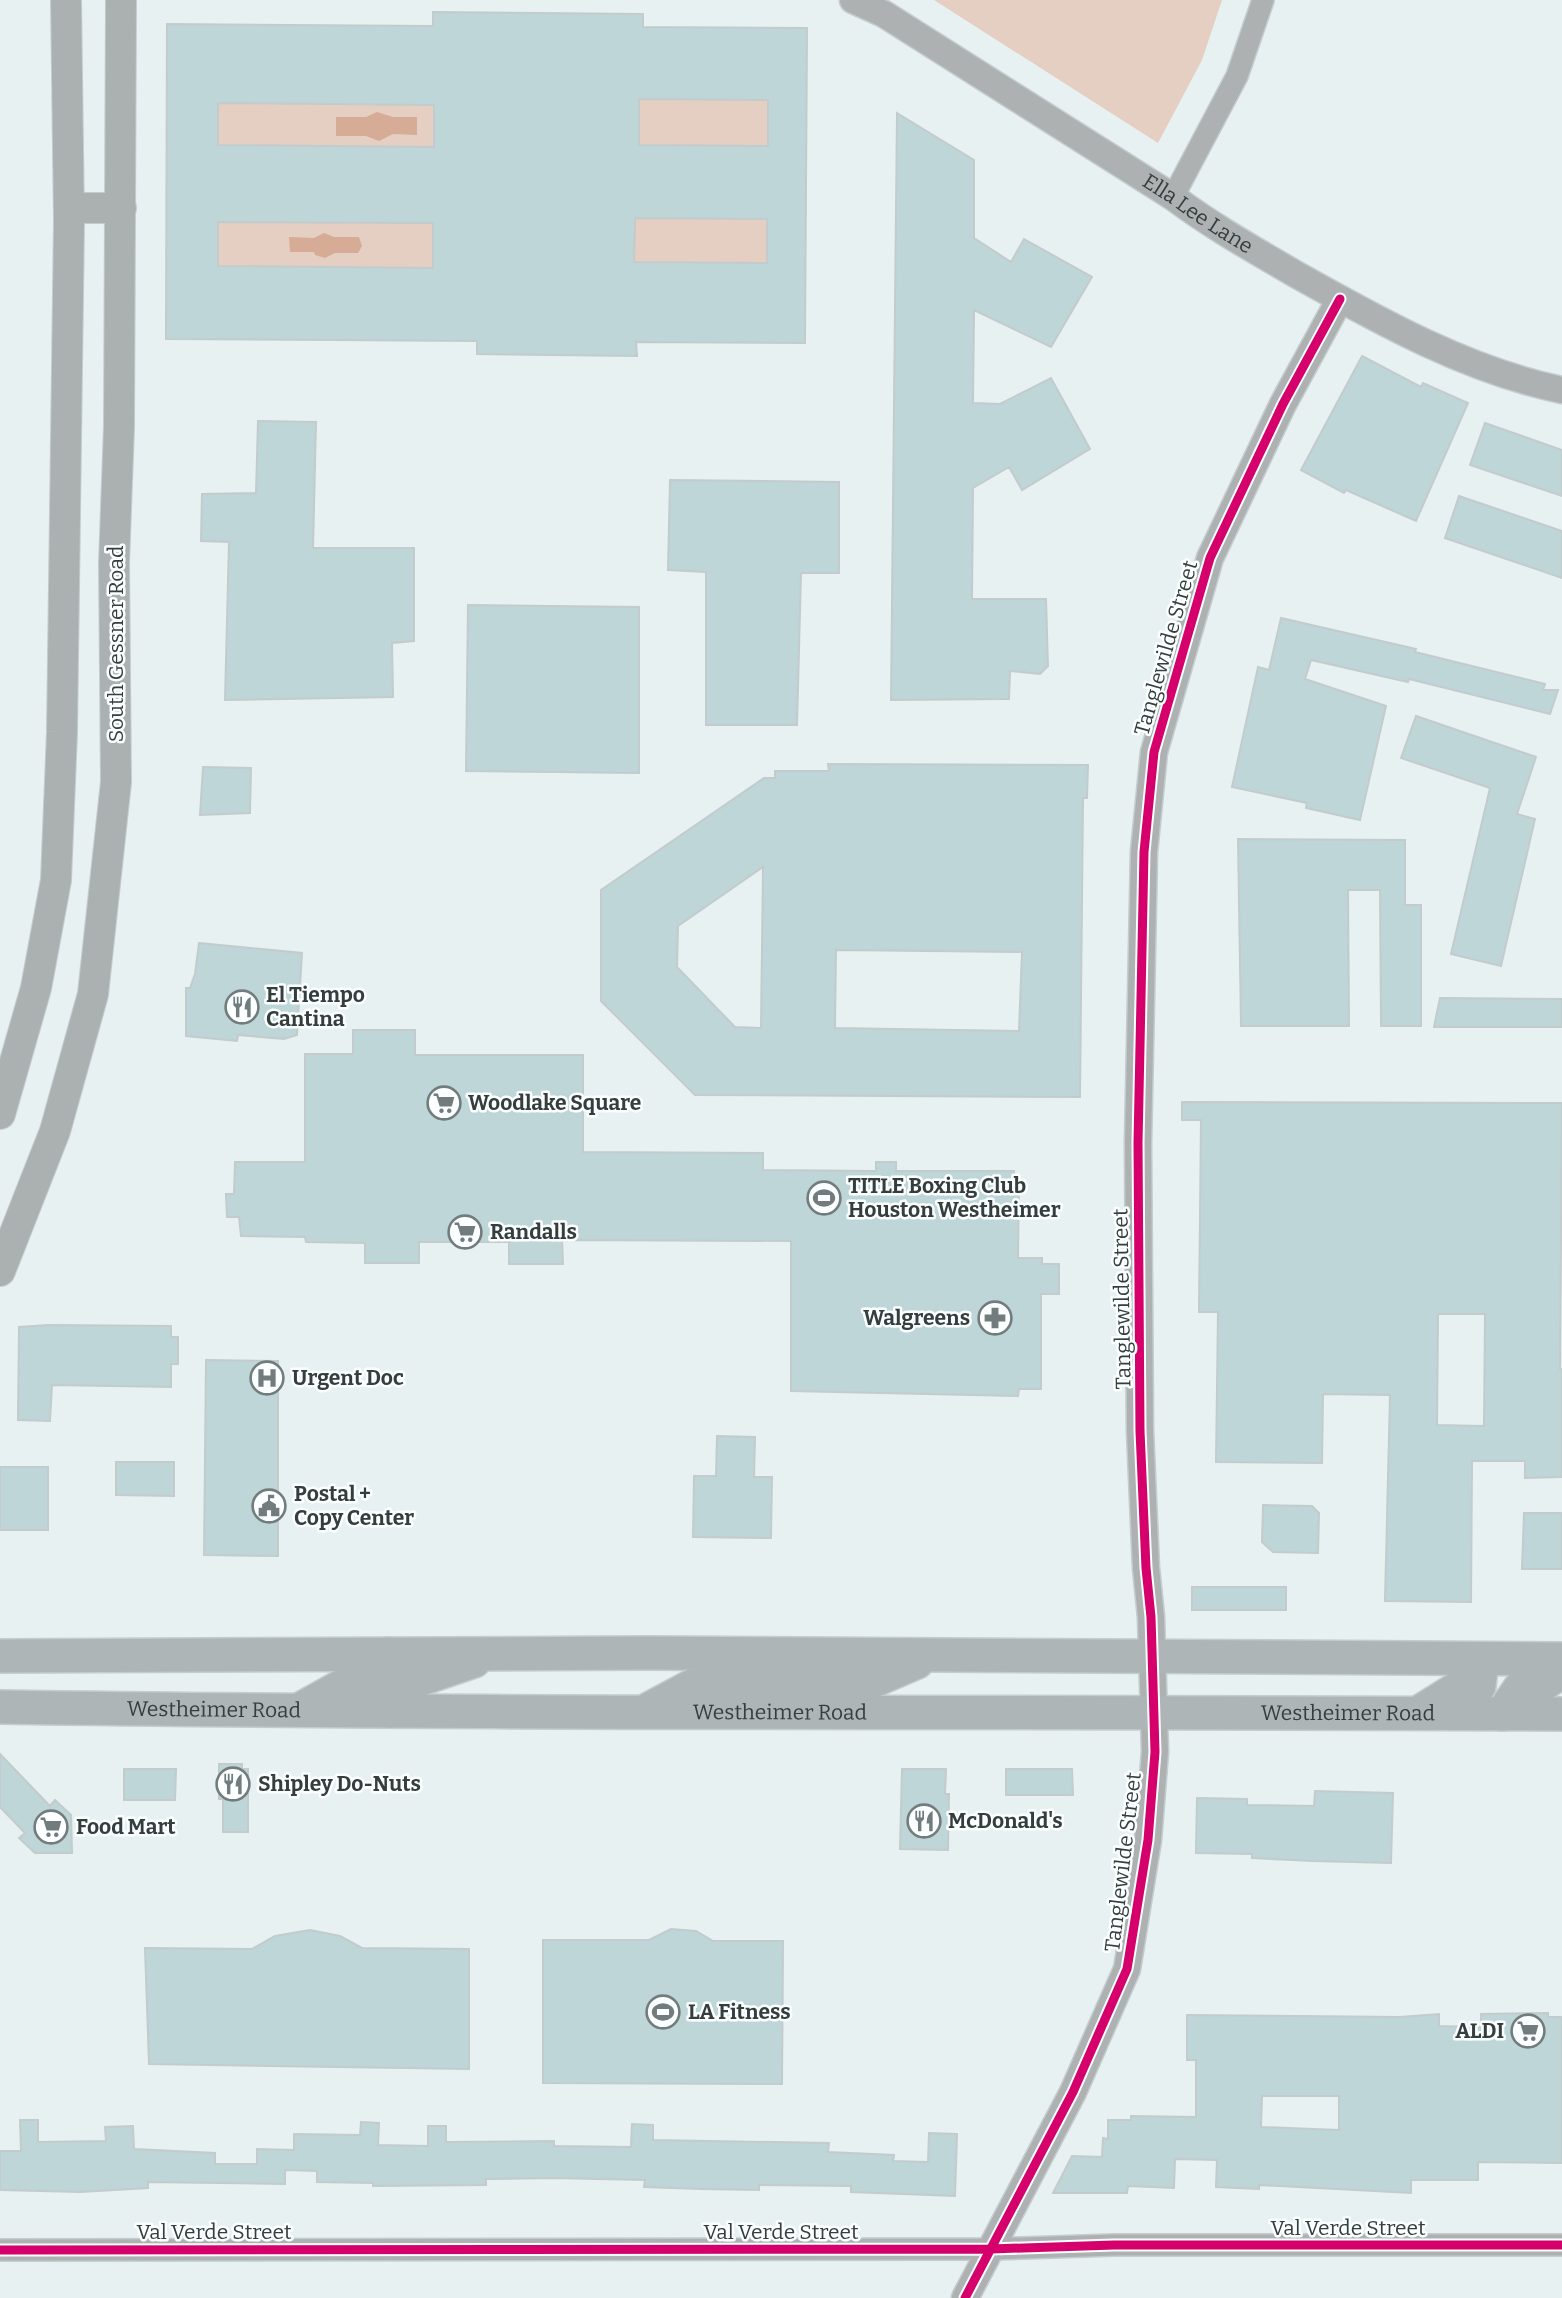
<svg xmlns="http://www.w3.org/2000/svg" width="1562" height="2298" font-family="Bitter,serif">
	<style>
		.green { fill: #e5cec2 }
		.water { fill: #d6ac96 }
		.building { fill: #bed6d8; stroke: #c3cbcc; stroke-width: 2; fill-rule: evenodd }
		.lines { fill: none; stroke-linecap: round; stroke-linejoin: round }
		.minor-casing { stroke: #c4cccd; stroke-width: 24 }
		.tertiary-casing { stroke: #c4cccd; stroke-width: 29 }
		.secondary-casing { stroke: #c4cccd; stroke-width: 32 }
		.primary-casing { stroke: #c4cccd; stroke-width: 36 }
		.minor { stroke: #adb1b1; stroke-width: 21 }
		.tertiary { stroke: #adb1b1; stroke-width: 26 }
		.secondary { stroke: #abb1b1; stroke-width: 30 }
		.primary { stroke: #aeb5b6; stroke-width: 33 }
		.cycleway-casing { stroke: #fbffff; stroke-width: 13 }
		.cycleway { stroke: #d6006c; stroke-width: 9 }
		.labels { text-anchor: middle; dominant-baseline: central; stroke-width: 5; stroke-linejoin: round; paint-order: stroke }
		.street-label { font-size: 21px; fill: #353d3d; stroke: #fbffff }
		.poi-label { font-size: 21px; font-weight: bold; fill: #353d3d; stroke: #fbffff; text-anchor: start }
	</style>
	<rect width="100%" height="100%" fill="#e7f1f2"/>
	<path class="green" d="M934,0h288l-20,60 -44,83z
		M639,99l129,1v46l-129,-1z
		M218,103l216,2v42l-216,-2z
		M635,218l132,1v44l-133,-1z
		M218,222l215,1v45l-215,-2z"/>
	<path class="water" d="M377,112l16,5h24v18l-24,-1 -14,7 -13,-5h-30v-19h30z
		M324,233l10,4h25l3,9 -4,7h-23l-10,5 -10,-3 -1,-3h-24l-1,-15 25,1z"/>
	<path class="building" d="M433,12l210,2v13l164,1 -2,315 -169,-1 1,14 -160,-2v-13l-311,-2 1,-315 266,2zM639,99l129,1v46l-129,-1zM218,103l216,2v42l-216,-2zM635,218l132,1v44l-133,-1zM218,222l215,1v45l-215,-2z
		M897,113l77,47v78l37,24 13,-23 68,38 -41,70 -77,-37 -1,93 27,1 51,-26 39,71 -68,41 -13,-23 -36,21 -1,111h74l2,67 -8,8 -30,-3 -1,28 -118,1z
		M1362,356l59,31 2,-4 45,20 -52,118 -70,-31 -2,3 -43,-23z
		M258,421l58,1 -3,126h101v93l-22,2 1,54 -168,3 4,-158 -28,-1 1,-47 54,-1z
		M1485,423l77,27v46l-92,-31z
		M670,480l169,2v91h-38l-4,152h-91v-153l-38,-2z
		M1459,496l103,35v47l-117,-40z
		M468,605l171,2v166l-173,-2z
		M1281,618l135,31 -1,3 130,32 -2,6h15l-8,24 -141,-35 -1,3 -97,-22 -6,19 81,27 -26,114 -54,-12 1,-5 -75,-16 26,-120 11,3z
		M1416,716l120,41 -19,57 18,5 -34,147 -50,-12 39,-166 -89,-30z
		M828,764l260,1 -1,33h-4l-3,299 -385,-2 -94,-94v-111l163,-112h11v-7h54zM763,867l-2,161 -26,-1 -58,-60 1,-41zM836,950l186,2 -3,79 -184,-3z
		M203,767l48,1 -1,45 -50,2z
		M1238,839l167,1v65h16v121h-40l-1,-136h-32l1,136h-108z
		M199,943l103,10 -5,82 -13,4 -46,-4 -1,6 -51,-5v-48h4l5,-14z
		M1440,998l122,1v28h-128z
		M353,1030h62v25h168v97l180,1v17l113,1v-9h20v9h118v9h5l-1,78h24v6h17v30h-18v95h-22l-1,7 -227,-5v-150l-229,-1 1,24h-54v-22h-90v21h-54v-20l-59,-1 -1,-5 -64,-1 -2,-19h-12l-1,-23h8l1,-32h70v-108h48z
		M1182,1102l380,1 -2,266h2v108l-37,1v-17h-53l-1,141 -86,-1 5,-206 -67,-1 -1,69 -106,-1 2,-150h-19l2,-192h-19zM1438,1314h47l-1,112 -47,-1z
		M48,1325l123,1v11h7v27h-7v23l-119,-2 -2,36 -32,-1 1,-93z
		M206,1360l72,1v195l-74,-1z
		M717,1436l38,1 -1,40h18l-1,61 -78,-1 1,-61h22z
		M116,1462h58v34l-58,-1z
		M0,1467h48v63h-48z
		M1263,1505l49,1 7,7 -1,40 -45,-1 -11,-10z
		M1524,1513h38v56h-40z
		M1192,1587h94v23h-94z
		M0,1754l50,52 5,-6 16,15 1,38h-37l-16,-15 6,-5 -25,-26z
		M219,1764h23v5h6v63h-25v-33h-4z
		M124,1769h52l-1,31h-51z
		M902,1769h44l-1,25h4l-1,56 -48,-1z
		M1006,1769h66l1,26h-67z
		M1315,1791l78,2 -2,70 -78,-2 -61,-3v-4l-56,-1 1,-55 50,1v6l67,1z
		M671,1929l25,2 17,10h70l-1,143 -239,-1v-143h106z
		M310,1930l30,6 22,12 107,1v120l-320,-5 -4,-116 107,1 23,-13z
		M1548,2013v4h14v146l-84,-1v18h-67v13l-152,-8v4l-43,-2 1,-27 -42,-1 -1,29 -46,-2 -1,7h-74l19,-37 30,1 1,-19 5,1v-19h23v-4l65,1v-57h-9v-45l213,2 39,-3v12l42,1v-13zM1262,2096h77v34l-78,-3z
		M20,2120h18v22l68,-1 -1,-14 28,-1 1,23 81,4v11h42v-15l37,1v-16l66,1 1,-13 18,1 -1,22 50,1v-20h18v16l108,-1v5l77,1 1,-23 21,1v15l176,3 -1,9 66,3 -1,6 35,1 1,-29 28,1 -2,62 -104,-4v-6l-92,-1v5l-58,-1 -57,-2 1,-7 -92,-2 -67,1v6l-113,1v-3l-56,-1v-11l-32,-1v14l-137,-2v6l-68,4 -80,-2v-39h21z"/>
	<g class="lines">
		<defs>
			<path id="minor" d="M1173,197l64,-121 26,-76
				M0,2250l991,-1 123,-4h448"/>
			<g id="tertiary">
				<path id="s1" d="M853,0l31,14 289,183c40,30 83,54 126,79 82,46 170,95 263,114"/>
				<path d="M965,2298l108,-206 54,-123 21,-129 7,-88 -4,-135 -5,-49 -6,-137 -2,-288 6,-291 10,-100 56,-194 73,-154 57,-105"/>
			</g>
			<path id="secondary" d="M69,208h52
				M0,1114l36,-126 20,-108 6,-148 7,-511 -3,-221
				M0,1271l55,-140 38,-137 23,-212 -2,-219 5,-136 2,-427"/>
			<g id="primary">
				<path d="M0,1656l648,-3 914,6"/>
				<path id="s2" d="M0,1707c521,8 1041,4 1562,7"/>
				<path d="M301,1709l41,-23 28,-5 17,-27"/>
				<path d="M649,1709l43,-23 111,-2 15,-9 9,-19"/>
				<path d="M824,1710l14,-24 28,-2 51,-22"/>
				<path d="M390,1711l4,-17 7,-8 73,-25"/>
				<path d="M1418,1713l40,-25 21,-2 3,-27"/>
				<path d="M1502,1714l18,-26 22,-3 20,-14"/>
			</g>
		</defs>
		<use href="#minor" class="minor-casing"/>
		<use href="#tertiary" class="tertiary-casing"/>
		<use href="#secondary" class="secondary-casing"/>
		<use href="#primary" class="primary-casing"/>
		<use href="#minor" class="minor"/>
		<use href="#tertiary" class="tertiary"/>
		<use href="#secondary" class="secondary"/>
		<use href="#primary" class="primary"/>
		<defs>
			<path id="cycleway" d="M0,2250l991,-1 123,-4h448
				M965,2298l108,-206 54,-123 21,-129 7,-88 -4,-135 -5,-49 -6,-137 -2,-288 6,-291 10,-100 56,-194 73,-154 57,-105"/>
		</defs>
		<use href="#cycleway" class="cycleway-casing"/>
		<use href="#cycleway" class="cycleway"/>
	</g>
	<defs>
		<symbol id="restaurant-ring" viewBox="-11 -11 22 22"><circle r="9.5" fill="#fbffff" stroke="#737c7c" stroke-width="1.5"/><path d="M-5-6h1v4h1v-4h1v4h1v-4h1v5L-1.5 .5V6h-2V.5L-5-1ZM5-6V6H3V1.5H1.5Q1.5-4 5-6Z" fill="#737c7c"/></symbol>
		<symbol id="supermarket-ring" viewBox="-11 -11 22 22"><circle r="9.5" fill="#fbffff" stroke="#737c7c" stroke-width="1.5"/><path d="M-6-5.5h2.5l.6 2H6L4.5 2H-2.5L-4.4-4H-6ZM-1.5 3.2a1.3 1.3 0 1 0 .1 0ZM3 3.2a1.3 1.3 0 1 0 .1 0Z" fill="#737c7c"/></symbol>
		<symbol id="stadium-ring" viewBox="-11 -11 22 22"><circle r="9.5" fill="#fbffff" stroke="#737c7c" stroke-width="1.5"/><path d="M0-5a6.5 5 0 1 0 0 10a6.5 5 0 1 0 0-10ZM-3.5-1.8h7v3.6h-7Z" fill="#737c7c"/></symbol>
		<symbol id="pharmacy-ring" viewBox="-11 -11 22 22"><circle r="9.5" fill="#fbffff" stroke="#737c7c" stroke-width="1.5"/><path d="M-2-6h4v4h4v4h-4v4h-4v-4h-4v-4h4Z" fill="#737c7c"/></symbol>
		<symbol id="hospital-ring" viewBox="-11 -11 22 22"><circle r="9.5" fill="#fbffff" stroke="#737c7c" stroke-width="1.5"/><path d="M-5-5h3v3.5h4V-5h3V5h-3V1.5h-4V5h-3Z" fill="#737c7c"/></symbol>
		<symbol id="civic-ring" viewBox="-11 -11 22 22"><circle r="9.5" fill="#fbffff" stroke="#737c7c" stroke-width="1.5"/><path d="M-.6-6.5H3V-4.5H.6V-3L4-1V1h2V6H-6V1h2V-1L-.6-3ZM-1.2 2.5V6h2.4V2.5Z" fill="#737c7c"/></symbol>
	</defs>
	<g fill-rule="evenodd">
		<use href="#restaurant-ring" x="223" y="988" width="38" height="38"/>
		<use href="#supermarket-ring" x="425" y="1084" width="38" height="38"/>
		<use href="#stadium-ring" x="805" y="1179" width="38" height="38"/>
		<use href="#supermarket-ring" x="446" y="1213" width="38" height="38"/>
		<use href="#pharmacy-ring" x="976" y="1299" width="38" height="38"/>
		<use href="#hospital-ring" x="248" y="1359" width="38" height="38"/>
		<use href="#civic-ring" x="250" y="1487" width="38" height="38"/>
		<use href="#restaurant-ring" x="214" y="1765" width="38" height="38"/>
		<use href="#restaurant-ring" x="905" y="1802" width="38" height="38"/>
		<use href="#supermarket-ring" x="32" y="1808" width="38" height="38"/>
		<use href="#stadium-ring" x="644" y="1993" width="38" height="38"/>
		<use href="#supermarket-ring" x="1509" y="2012" width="38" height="38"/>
	</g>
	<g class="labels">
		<g class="street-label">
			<text stroke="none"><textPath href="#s1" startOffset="406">Ella Lee Lane</textPath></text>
			<text transform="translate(116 644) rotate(-90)">South Gessner Road</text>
			<text transform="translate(1166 648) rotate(-74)">Tanglewilde Street</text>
			<text transform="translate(1122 1299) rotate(-91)">Tanglewilde Street</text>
			<text stroke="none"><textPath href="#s2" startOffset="214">Westheimer Road</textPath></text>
			<text stroke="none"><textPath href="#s2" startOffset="780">Westheimer Road</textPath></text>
			<text stroke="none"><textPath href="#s2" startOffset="1348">Westheimer Road</textPath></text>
			<text transform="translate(1123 1862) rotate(-83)">Tanglewilde Street</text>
			<text x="1348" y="2228">Val Verde Street</text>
			<text x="214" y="2232">Val Verde Street</text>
			<text x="781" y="2232">Val Verde Street</text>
		</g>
		<g class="poi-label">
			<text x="266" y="995">El Tiempo<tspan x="266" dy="24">Cantina</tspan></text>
			<text x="468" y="1103">Woodlake Square</text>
			<text x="848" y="1186">TITLE Boxing Club<tspan x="848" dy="24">Houston Westheimer</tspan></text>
			<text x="490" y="1232">Randalls</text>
			<text x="970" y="1318" text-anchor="end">Walgreens</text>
			<text x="292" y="1378">Urgent Doc</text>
			<text x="294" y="1494">Postal +<tspan x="294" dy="24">Copy Center</tspan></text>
			<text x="258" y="1784">Shipley Do-Nuts</text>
			<text x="948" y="1821">McDonald's</text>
			<text x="76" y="1827">Food Mart</text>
			<text x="688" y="2012">LA Fitness</text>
			<text x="1504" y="2031" text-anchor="end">ALDI</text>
		</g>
	</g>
</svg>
